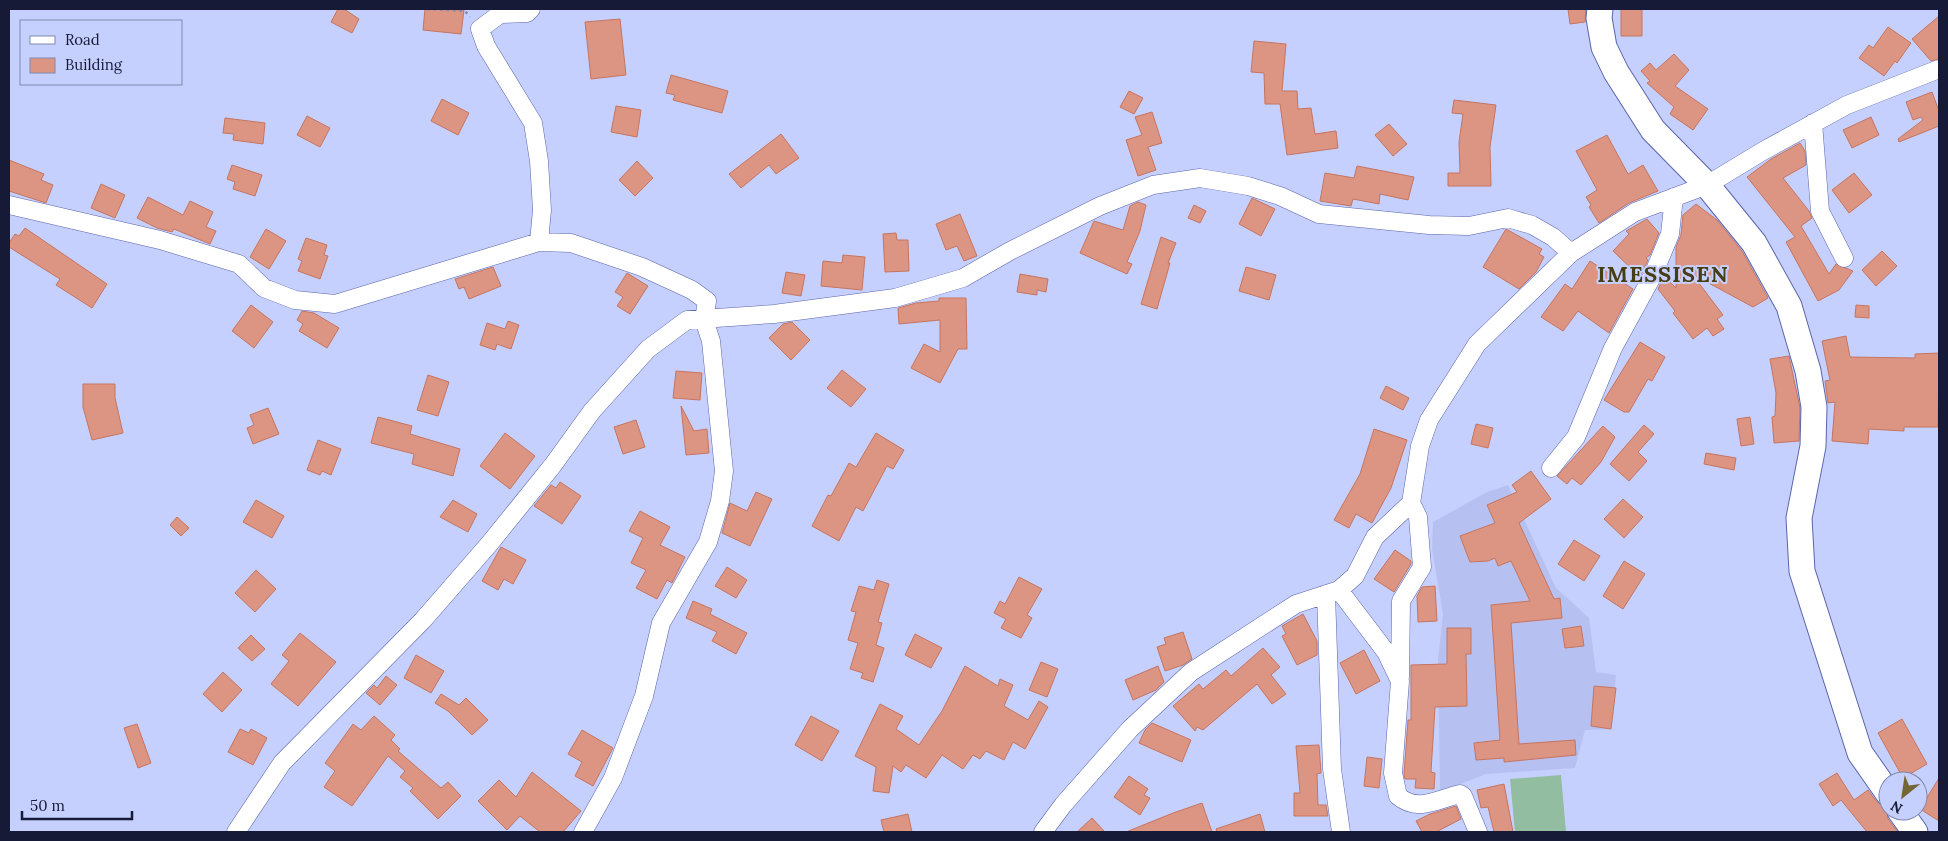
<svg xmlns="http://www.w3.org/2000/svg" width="1948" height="841" font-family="Lora,serif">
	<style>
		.built { fill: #b6c1f2 }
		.green { fill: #93bda0 }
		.building { fill: #dc9583; stroke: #c6745f }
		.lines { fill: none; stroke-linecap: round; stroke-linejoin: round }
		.street-casing { stroke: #5a65aa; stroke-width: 19 }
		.secondary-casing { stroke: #5a65aa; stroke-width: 27 }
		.path { stroke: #828ab1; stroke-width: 2.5; stroke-dasharray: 2.5 4; stroke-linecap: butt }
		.street { stroke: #fff; stroke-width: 18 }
		.secondary { stroke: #fff; stroke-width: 25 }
		.labels { text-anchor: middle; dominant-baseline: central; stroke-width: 4; stroke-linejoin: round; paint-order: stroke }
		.district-label { font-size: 22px; font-weight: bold; letter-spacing: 1px; fill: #473d13; stroke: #c6d0ff }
	</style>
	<rect width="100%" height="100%" fill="#c6d0ff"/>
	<path class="built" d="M1508,485l48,103 33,30 7,54 20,3 -5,54 -26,1 -10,38 -89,6 -46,18 -2,-132 5,-46 -11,-65 1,-27 54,-30z"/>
	<path class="green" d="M1561,775l5,57h-51l-5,-53z"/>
	<path class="building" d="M338,9h6l15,10 -7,14 -21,-11z
		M425,9l39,1 -3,24 -38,-4z
		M1568,9h18l-1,13 -15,2z
		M1621,9h21v27h-21z
		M1939,16v43l-8,2 -19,-22z
		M620,19l6,56 -35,4 -6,-57z
		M1888,27l23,16 -14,20 -2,-2 -11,15 -25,-18 10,-13 4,3z
		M1254,41l32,3 -4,47h15l1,18 13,-1 4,26 21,-3 2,17 -51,7 -7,-51h-15l-1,-31 -13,-1z
		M1674,54l15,16 -14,16 33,23 -15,21 -23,-16 4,-7 -27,-24 3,-2 -9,-10 9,-8 6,7z
		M671,75l57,16 -6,22 -49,-13 2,-5 -9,-2z
		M1129,91l14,7 -9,16 -14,-7z
		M1932,92l7,19v15l-40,16 -1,-3 25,-19 -2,-3 -8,3 -7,-18z
		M442,99l27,14 -11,22 -27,-14z
		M1454,100l42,5 -6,42 1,39h-43v-13h12l-1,-31 4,-28 -11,-1z
		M616,106l25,4 -4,27 -26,-5z
		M1152,112l10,31 -14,4 8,23 -18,6 -12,-36 16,-5 -7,-18z
		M307,116l23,12 -10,19 -23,-12z
		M1871,117l8,18 -27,13 -9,-18z
		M225,118l40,5 -2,21 -30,-4 1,-6 -11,-1z
		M1389,124l18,20 -14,12 -18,-21z
		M781,134l18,24 -23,16 -7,-9 -28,23 -12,-14z
		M1607,135l21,39 15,-9 15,26 -29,12 -30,20 -10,-16 2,-2 -5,-8 11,-7 -21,-39z
		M1800,143l5,8 1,14 -23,13 26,33 3,7 -11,8 28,48 7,-10 17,7 -14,19 -21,11 -32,-59 9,-5 -48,-60 24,-18z
		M9,160l35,14 -3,6 12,5 -7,18 -37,-12z
		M637,161l16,17 -18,18 -16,-16z
		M232,165l30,10 -7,21 -22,-7 2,-7 -8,-3z
		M1357,166l57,11 -6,23 -28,-6 -1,10 -26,-5 -2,7 -31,-5 5,-28 29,5z
		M1854,173l18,22 -23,18 -17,-23z
		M101,184l24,11 -10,23 -24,-10z
		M148,197l35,18 7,-14 23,11 -7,15 10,4 -6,13 -36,-15 -2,3 -15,-4 -20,-10z
		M1252,198l23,11 -14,27 -22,-12z
		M1138,202l8,3 -6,26 -13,31 5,2 -5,10 -47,-21 14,-32 29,9 7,-24z
		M1696,204l21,16 25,31 26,47 -15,9 -61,-33 31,41 -6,4 7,10 -11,7 -6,-8 -14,11 -20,-26 2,-2 -17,-22 6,-13 12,12v-41l5,-12 2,-20z
		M1194,205l12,6 -6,12 -12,-5z
		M960,214l17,42 -13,5 -7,-15 -11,4 -10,-26z
		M1647,219l12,14 -9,22 -4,3 2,2 -8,17 -27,-26 16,-17 -3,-3z
		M25,228l82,56 -15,24 -36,-23 4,-6 -51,-32v-4l6,-9 4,2z
		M266,229l20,12 -17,28 -19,-12z
		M1506,229l36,20 -3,5 5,3 -8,15 -17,17 -36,-22z
		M896,233l1,7h11l1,31 -24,1 -2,-38z
		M1161,237l15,6 -8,20h2l-13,46 -16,-5z
		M306,238l21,7 -3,10 4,1 -8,23 -22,-8 4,-10 -4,-2z
		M1882,251l15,15 -21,20 -14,-16z
		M843,255l22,2 -3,33 -41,-4 2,-25 19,2z
		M1590,261l43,28 -24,44 -31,-22 -15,20 -22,-14 24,-33 7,5z
		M493,267l8,19 -32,13 -5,-12 -5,2 -4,-10z
		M1246,267l30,8 -7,25 -30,-9z
		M786,272l19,3 -4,21 -19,-3z
		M627,273l21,13 -18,28 -13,-8 6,-9 -8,-5z
		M1020,274l28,5 -2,13 -9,-2v5l-20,-3z
		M939,298h27l1,51h-9l-18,34 -29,-15 13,-24 16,8v-32l-41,4 -1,-16 18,-5 23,-2z
		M251,305l22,17 -19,26 -22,-17z
		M1856,305l13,1v12l-14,-1z
		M302,311l12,2 25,15 -12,20 -28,-17 4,-7 -6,-4z
		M508,321l11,4 -8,24 -14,-5 -2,6 -15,-5 7,-22 18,6z
		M792,322l18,18 -19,20 -22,-22 14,-14z
		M1846,336l4,21 65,1v-4l24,-1 -1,74h-34v4l-35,-2 -1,15 -36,-3 3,-39 -7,1 -3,-22 5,-1 -8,-39z
		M1640,342l25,15 -13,24 -4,-2 -19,33h-5l-20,-12z
		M1789,356l11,52 -1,33 -25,2 -2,-26 3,-1 1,-23 -6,-34z
		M842,370l24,19 -15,18 -24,-19z
		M676,371l26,2 -2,27 -27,-2z
		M428,375l21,7 -11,34 -21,-6z
		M83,384h32v14l8,35 -31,7 -9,-33z
		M1386,386l23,12 -6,12 -23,-12z
		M681,406l13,25 13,-2 2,24 -23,2z
		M268,408l11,26 -26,10 -6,-16 7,-3 -4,-10z
		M378,417l34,9 -2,8 50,15 -7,27 -41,-12 2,-10 -43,-11z
		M1750,417l4,27 -13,2 -4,-27z
		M636,420l9,27 -22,7 -9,-27z
		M1476,424l17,4 -5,20 -17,-4z
		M1644,425l10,9 -16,18 9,9 -18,20 -19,-17z
		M1603,426l12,11 -14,25 -20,23 -9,-7 -5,6 -10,-8z
		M1374,429l33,11 -16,48 -19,35 -16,-9 -7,14 -15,-8 26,-46z
		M505,433l30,23 -25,33 -30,-23z
		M876,433l28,17 -11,19 -6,-3 -24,45 -7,-4 -17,34 -27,-15 16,-31 3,1 18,-33 7,4z
		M318,440l23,9 -10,26 -9,-4 -2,4 -13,-5z
		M1706,453l30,5 -2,12 -30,-6z
		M1531,471l20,28 -32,24 35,76 6,-1 2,20 -51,5 8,121 56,-4 1,15 -72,7v-4l-28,2 -2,-17 26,-3 -9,-135 39,-4 -19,-40 -13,5 -3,-8 -7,3 -18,1 -10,-26 35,-13 -8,-18 30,-13 -5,-7z
		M560,482l21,14 -19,28 -28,-18 17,-21 5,3z
		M756,492l16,7 -22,47 -28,-13 8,-30 17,8z
		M1623,499l20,18 -19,21 -20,-19z
		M256,500l28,16 -12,22 -29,-16z
		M453,500l24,14 -9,18 -28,-15z
		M640,511l30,16 -10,18 25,12 -13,26 -5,-3 -10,19 -21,-11 10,-18 -15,-7 12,-25 -14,-7z
		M177,517l12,11 -8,8 -11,-11z
		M1574,540l26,16 -16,25 -26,-17z
		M501,547l25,13 -13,24 -9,-5 -6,11 -16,-9z
		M1395,550l16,11v3l-17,28 -20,-13z
		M1624,561l21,13 -22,35 -20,-13z
		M727,567l20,13 -11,18 -21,-12z
		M256,570l20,19 -21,23 -20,-19z
		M1019,577l23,12 -15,26 5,3 -11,20 -20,-10 5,-9 -12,-6 6,-12 5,3z
		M877,580l12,4 -11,38 4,1 -6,22 8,3 -11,34 -12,-4 2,-5 -13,-4 8,-26 -10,-3 8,-28 -5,-1 8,-25 15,4z
		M1435,586l2,35 -19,1 -1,-26 5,-9z
		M693,601l19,8 -2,5 37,19 -11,21 -24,-13 5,-9 -31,-14z
		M1303,614l14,27v14l-20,10 -15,-29 4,-2 -4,-8z
		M1581,626l3,20 -19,2 -3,-19z
		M1447,628h24v26h-5l1,52 -32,1 -4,65 4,1 -1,16 -19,-1 1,-9h-11l-1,-4 4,-55h3v-55l36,-1z
		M1183,632l9,27 -9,6 -18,6 -8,-24 9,-3 -2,-6z
		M300,633l36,29 -38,44 -27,-22 18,-23 -7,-6z
		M915,634l27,14 -11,20 -26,-13z
		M251,635l14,14 -13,12 -14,-13z
		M1263,648l17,19 -9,8 15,19 -14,10 -15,-20 -54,46 -6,-3 -2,4 -22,-25 26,-22 4,5 23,-19 5,6z
		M1364,650l16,31 -24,13 -16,-31z
		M416,655l28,16 -13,22 -27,-15z
		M1041,662l17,7 -11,28 -18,-7z
		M965,666l33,20 2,-7 13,6 -9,21 24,14 11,-19 9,6 -23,42 -12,-7 -9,18 -18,-9 -6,8 -7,-4 -10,14 -21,-14 -16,23 -20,-13 -5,7 -8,-6 -4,27 -16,-2 3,-24 -21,-11 25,-52 23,12 -7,13 23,16 23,-34z
		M1158,666l6,16 -8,8 -23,10 -8,-20z
		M223,672l19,18 -20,22 -19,-18z
		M386,676l11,9 -17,20 -14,-12 8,-8 3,3z
		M1594,686l22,2 -5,41 -20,-3z
		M441,694l18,11 7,-7 22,22 -16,15 -24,-24 -13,-8z
		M374,716l21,19 -4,5 9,9 -2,2 43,37 7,-6 13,14 -23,23 -28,-28 3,-3 -13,-11 5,-6 -17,-15 -36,50 -28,-19 11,-16 -10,-8 28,-39 8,6z
		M811,716l28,15 -17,30 -27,-16z
		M1902,719l25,45 -24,14 -25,-45z
		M1152,723l39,17 -9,22 -43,-19 6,-13z
		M137,724l14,39 -13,5 -14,-40z
		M240,729l9,4 2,-4 16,9 -14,27 -25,-13z
		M582,730l31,18 -20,38 -18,-10 7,-14 -14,-8z
		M1319,745l2,28 -4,1 1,31h8l2,11h-34v-23h6l-4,-47z
		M1367,757l15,2 -3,29 -15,-2z
		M532,772l49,39 -18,21h-23l-20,-16 -13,14 -29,-29 21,-21 17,17z
		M1837,773l17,27 14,-10 9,12 9,5 2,12 10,13h-31l-26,-32 -8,6 -14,-22z
		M1129,776l19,13 -4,6 6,3 -10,17 -26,-18z
		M1939,778v43l-19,-12z
		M1504,784l9,48h-19l-6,-25 -7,1 -4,-18z
		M1202,803l10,29h-86l47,-19z
		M1456,806l5,13 -25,13h-14l-6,-11 14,-7z
		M908,814l4,18h-28l-3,-12z
		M1260,814l5,18h-48l-1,-3z
		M1092,818l13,14h-28z"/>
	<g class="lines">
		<defs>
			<path id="street" d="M531,9l-4,4 -27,1 -20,15 6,17 47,77 6,38 3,49 -3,32
				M1813,123l7,88 24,47
				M9,205l151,35 79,24 25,24 31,12 40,4 204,-62 32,1 71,24 50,23 15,11 -3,19 7,21 13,130 -4,30 -12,41 -47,81 -17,73 -31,82 -30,54
				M1551,468l25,-31 37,-89 40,-73 17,-41 4,-37
				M1339,590l47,62 14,29 -7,92 5,23c20,17 40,3 62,-2l3,2 15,36
				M1326,594l6,175 9,63
				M1400,677l1,-76 21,-34 -4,-50 -7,-14
				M236,832l46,-69 141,-143 67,-77 63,-78 39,-54 56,-62 39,-29 87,-6 121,-16 68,-20 47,-27 90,-45 53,-21 47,-7 48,8 32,10 39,18 110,11 40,1 39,-8 24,7 21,12 18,16
				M1043,832l20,-27 67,-76 61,-57 105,-68 43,-14 16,-14 20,-39 36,-34 9,-57 9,-26 48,-76 94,-91 64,-41 72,-27 56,-34 84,-46 92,-36"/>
			<path id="secondary" d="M1600,9l-1,9 5,29 12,25 37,58 54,55 47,58 35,63 19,65 6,36 -1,39 -14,72 3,53 58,182 28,40
				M1900,811l15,21"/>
		</defs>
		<use href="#street" class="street-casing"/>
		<use href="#secondary" class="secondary-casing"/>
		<path class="path" d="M427,9l38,2 5,6"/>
		<use href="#street" class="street"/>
		<use href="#secondary" class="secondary"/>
	</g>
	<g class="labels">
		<g class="district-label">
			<text x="1663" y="274">IMESSISEN</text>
		</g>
	</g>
	<rect width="1948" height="841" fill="none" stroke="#161a36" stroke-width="20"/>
	<rect x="20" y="20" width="162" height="65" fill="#c6d0ff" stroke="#8087af"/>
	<rect x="30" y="36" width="25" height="8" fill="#ffffff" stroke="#8087af"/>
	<text x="65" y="45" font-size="15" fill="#161a36">Road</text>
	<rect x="30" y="58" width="25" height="15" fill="#dc9583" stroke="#8087af"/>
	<text x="65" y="70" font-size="15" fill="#161a36">Building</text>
	<g transform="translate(1903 796) rotate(210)"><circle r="24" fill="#c6d0ff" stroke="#8087af"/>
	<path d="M0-4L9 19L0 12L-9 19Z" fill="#746734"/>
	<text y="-8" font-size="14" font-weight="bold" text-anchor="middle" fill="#161a36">N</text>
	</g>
	<path d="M22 811v8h110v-8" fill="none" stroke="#161a36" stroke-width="2.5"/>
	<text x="30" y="811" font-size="15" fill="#161a36" stroke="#c6d0ff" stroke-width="4" paint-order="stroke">50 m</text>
</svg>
